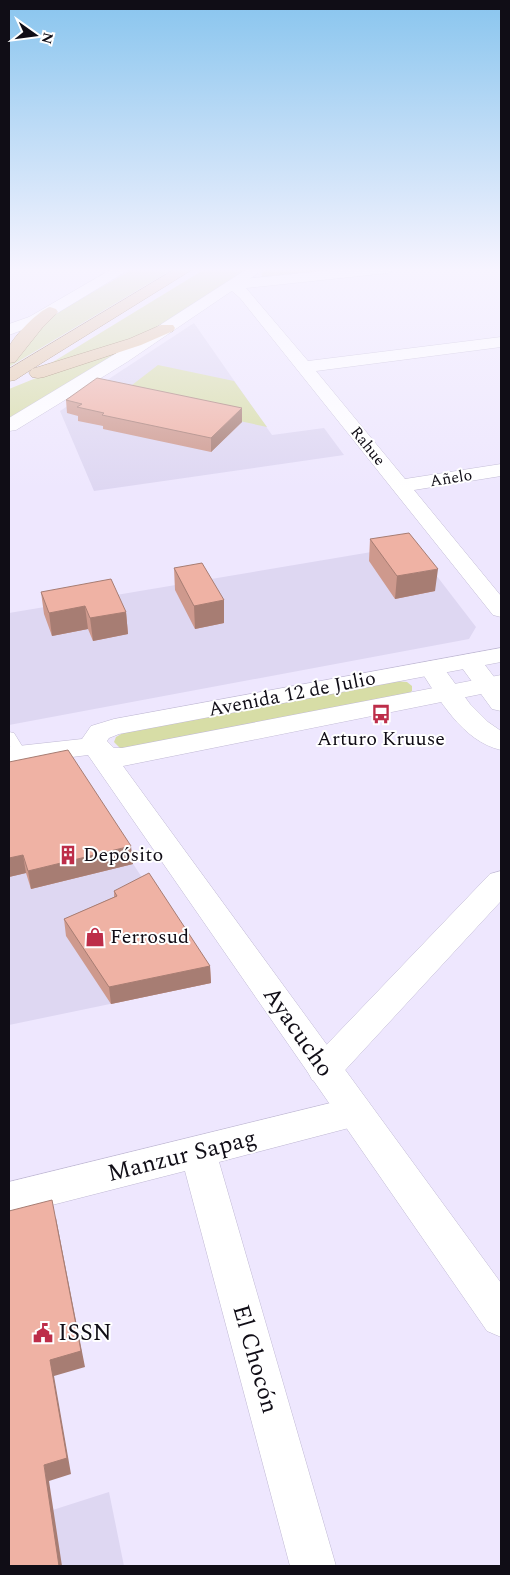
<svg xmlns="http://www.w3.org/2000/svg" width="510" height="1575" font-family="Spectral,serif">
	<style>
		.built { fill: #ded7f2 }
		.green { fill: #d7dda6 }
		.lines { fill: none; stroke-linecap: round; stroke-linejoin: round }
		.lane-casing { stroke: #c0b9d4; stroke-width: 1 }
		.street-casing { stroke: #c0b9d4; stroke-width: 1 }
		.secondary-casing { stroke: #c0b9d4; stroke-width: 1 }
		.primary-casing { stroke: #8f704d; stroke-width: 1 }
		.lane { fill: #fff; fill-rule: evenodd }
		.street { fill: #fff; fill-rule: evenodd }
		.secondary { fill: #fff; fill-rule: evenodd }
		.primary { fill: #e5c9a6; fill-rule: evenodd }
		.wall { fill: #ce998d }
		.shaded-wall { fill: #a77d73 }
		.building { fill: #efb2a4; stroke: #a77d73 }
		.labels { text-anchor: middle; dominant-baseline: central; stroke-width: 4; stroke-linejoin: round; paint-order: stroke }
		.far-street-label { font-size: 16px; fill: #100d16; stroke: #fff }
		.street-label { font-size: 20px; fill: #100d16; stroke: #fff }
		.poi-label { font-size: 20px; fill: #100d16; stroke: #fff; text-anchor: start }
		.near-street-label { font-size: 24px; fill: #100d16; stroke: #fff }
		.near-poi-label { font-size: 24px; fill: #100d16; stroke: #fff; text-anchor: start }
	</style>
	<rect width="100%" height="100%" fill="#eee7fe"/>
	<path class="built" d="M194,323l78,112 52,-7 20,27 -250,36 -34,-80z
		M413,545l63,82 -7,12 -460,86v-112z
		M9,780l98,44 104,159 -202,42z
		M109,1492l15,74h-115v-42z"/>
	<path class="green" d="M133,269h40l-164,98v-4l44,-48z
		M205,269h43l-80,53 -38,18 -87,28z
		M266,269h93l-96,8 -2,-3z
		M121,351l-112,69v-31l37,-15z
		M158,365l76,16 33,46 -148,-32z
		M395,681l12,1 5,4v5l-3,2 -282,56 -7,-1 -6,-6 2,-5 7,-4z"/>
	<g class="lines">
		<defs>
			<path id="lane" d="M9,732l5,1 13,21 -2,3h-10c-6,-9 -6,-15 -6,-25z"/>
			<path id="street" d="M342,269h53l-7,4 -142,15 62,73 193,-24v10l-185,24 89,108 96,-15v12l-87,14 87,106v21l-8,-2 -253,-317 -15,-13 3,-3 5,-2z
				M469,654l9,2 23,30v25l-9,-2 -35,-48 3,-5z
				M431,661l9,2 30,41 18,18 13,9v19c-39,-9 -62,-51 -82,-82l3,-5z
				M501,871v30l-165,179 -12,4 -12,-4 -5,-10 5,-10 178,-186z
				M355,1097l13,4 5,11 -5,11 -149,39 117,404h-46l-105,-395 -176,45v-34z"/>
			<path id="secondary" d="M112,269h18l-89,54 -32,12v-11l20,-7z
				M247,269h17l-137,93 -111,68 -7,1v-13l106,-64z
				M501,648v14l-382,72 -10,4 -2,3 7,7h8l379,-73v15l-378,76 378,517v54l-14,-6 -399,-576 -79,10v-18l73,-8 9,-13 23,-7z"/>
			<path id="primary" d="M175,269h18l-161,100 97,-30 32,-14h12l2,3 -2,3 -32,14 -97,32 -6,1 -6,-1 -3,-4 3,-4 -17,11 -6,1v-12z
				M50,307l6,2 2,3 -16,16 -27,34 -6,1c0,-5 -2,-12 0,-16 5,-11 30,-37 41,-40z"/>
		</defs>
		<use href="#lane" class="lane-casing"/>
		<use href="#street" class="street-casing"/>
		<use href="#secondary" class="secondary-casing"/>
		<use href="#primary" class="primary-casing"/>
		<use href="#lane" class="lane"/>
		<use href="#street" class="street"/>
		<use href="#secondary" class="secondary"/>
		<use href="#primary" class="primary"/>
	</g>
	<path class="wall" d="M66,400l176,8v14l-31,30 -108,-23v-3l-25,-5v-5l-11,-3z
		M370,539l65,52 -40,8 -26,-38z
		M174,568l50,32v23l-29,6 -20,-39z
		M41,592l85,20 2,22 -35,7 -5,-12 -36,7 -8,-22z
		M9,762l124,102 -102,25 -5,-16 -17,4z
		M114,891l96,75 1,17 -100,21 -45,-68 -2,-17 50,-22z"/>
	<path class="shaded-wall" d="M242,408v14l-31,30v-14z
		M438,569l-3,22 -40,8 2,-23z
		M224,600v23l-29,6 -1,-23z
		M85,606l3,23 -36,7 -3,-23z
		M126,612l2,22 -35,7 -3,-23z
		M131,846l2,18 -102,25 -3,-18z
		M23,855l3,18 -17,4v-19z
		M210,966l1,17 -100,21 -2,-17z
		M56,1218l29,149 -31,9 17,98 -22,7 13,85h-5l-13,-101z"/>
	<path class="building" d="M97,378l145,30 -31,30 -109,-23 2,-2 -27,-6 5,-3 -16,-4z
		M409,533l29,36 -41,7 -27,-37z
		M202,563l22,37 -30,6 -20,-38z
		M111,579l15,33 -36,6 -5,-12 -36,7 -8,-21z
		M68,750l63,96 -103,25 -5,-16 -14,3v-96z
		M149,873l61,93 -101,21 -45,-68 53,-23 -3,-5z
		M52,1200l29,151 -31,9 17,98 -23,7 15,101h-50v-355z"/>
	<linearGradient id="sky" x2="0" y2="1"><stop stop-color="#89c5ee"/><stop offset="0.55" stop-color="#f7f4ff"/><stop offset="1" stop-color="#f7f4ff" stop-opacity="0"/></linearGradient>
	<rect width="510" height="490" fill="url(#sky)"/>
	<defs>
		<symbol id="bus-bare" viewBox="-9 -9 18 18"><path d="M-5-6H5V4H4V6H2V4H-2V6H-4V4H-5ZM-3.5-4V0h7V-4ZM-3.5 1.2v1.5H-2V1.2ZM2 1.2v1.5H3.5V1.2Z" fill="#bd2d49" stroke="#fff" stroke-width="2.5" paint-order="stroke"/></symbol>
		<symbol id="building-bare" viewBox="-9 -9 18 18"><path d="M-4-6H4V6H1V3H-1V6H-4ZM-2.5-4.3h1.7v1.8h-1.7ZM.8-4.3h1.7v1.8H.8ZM-2.5-1h1.7V.8h-1.7ZM.8-1h1.7V.8H.8Z" fill="#bd2d49" stroke="#fff" stroke-width="2.5" paint-order="stroke"/></symbol>
		<symbol id="shop-bare" viewBox="-9 -9 18 18"><path d="M-5-2.5h2.3a2.7 3.5 0 0 1 5.4 0H5L5.5 6h-11ZM-1.5-2.5h3a1.5 2.3 0 0 0-3 0Z" fill="#bd2d49" stroke="#fff" stroke-width="2.5" paint-order="stroke"/></symbol>
		<symbol id="civic-bare" viewBox="-9 -9 18 18"><path d="M-.6-6.5H3V-4.5H.6V-3L4-1V1h2V6H-6V1h2V-1L-.6-3ZM-1.2 2.5V6h2.4V2.5Z" fill="#bd2d49" stroke="#fff" stroke-width="2.5" paint-order="stroke"/></symbol>
	</defs>
	<g fill-rule="evenodd">
		<use href="#bus-bare" x="367" y="700" width="28" height="28"/>
		<use href="#building-bare" x="54" y="841" width="28" height="28"/>
		<use href="#shop-bare" x="81" y="923" width="28" height="28"/>
		<use href="#civic-bare" x="29" y="1319" width="28" height="28"/>
	</g>
	<g class="labels">
		<g class="far-street-label">
			<text transform="translate(368 446) rotate(51)">Rahue</text>
			<text transform="translate(451 478) rotate(-9)">Añelo</text>
		</g>
		<g class="street-label">
			<text transform="translate(292 694) rotate(-11)">Avenida 12 de Julio</text>
		</g>
		<g class="poi-label">
			<text x="381" y="739" text-anchor="middle">Arturo Kruuse</text>
			<text x="83" y="855">Depósito</text>
			<text x="110" y="937">Ferrosud</text>
		</g>
		<g class="near-street-label">
			<text transform="translate(298 1032) rotate(55)">Ayacucho</text>
			<text transform="translate(182 1156) rotate(-14)">Manzur Sapag</text>
			<text transform="translate(255 1359) rotate(74)">El Chocón</text>
		</g>
		<g class="near-poi-label">
			<text x="58" y="1333">ISSN</text>
		</g>
	</g>
	<rect width="510" height="1575" fill="none" stroke="#100d16" stroke-width="20"/>
	<g transform="translate(35 35) rotate(104)" stroke="#ffffff" stroke-width="4" paint-order="stroke">
	<path d="M0-4L9 19L0 12L-9 19Z" fill="#100d16"/>
	<text y="-8" font-size="14" font-weight="bold" text-anchor="middle" fill="#100d16">N</text>
	</g>
</svg>
